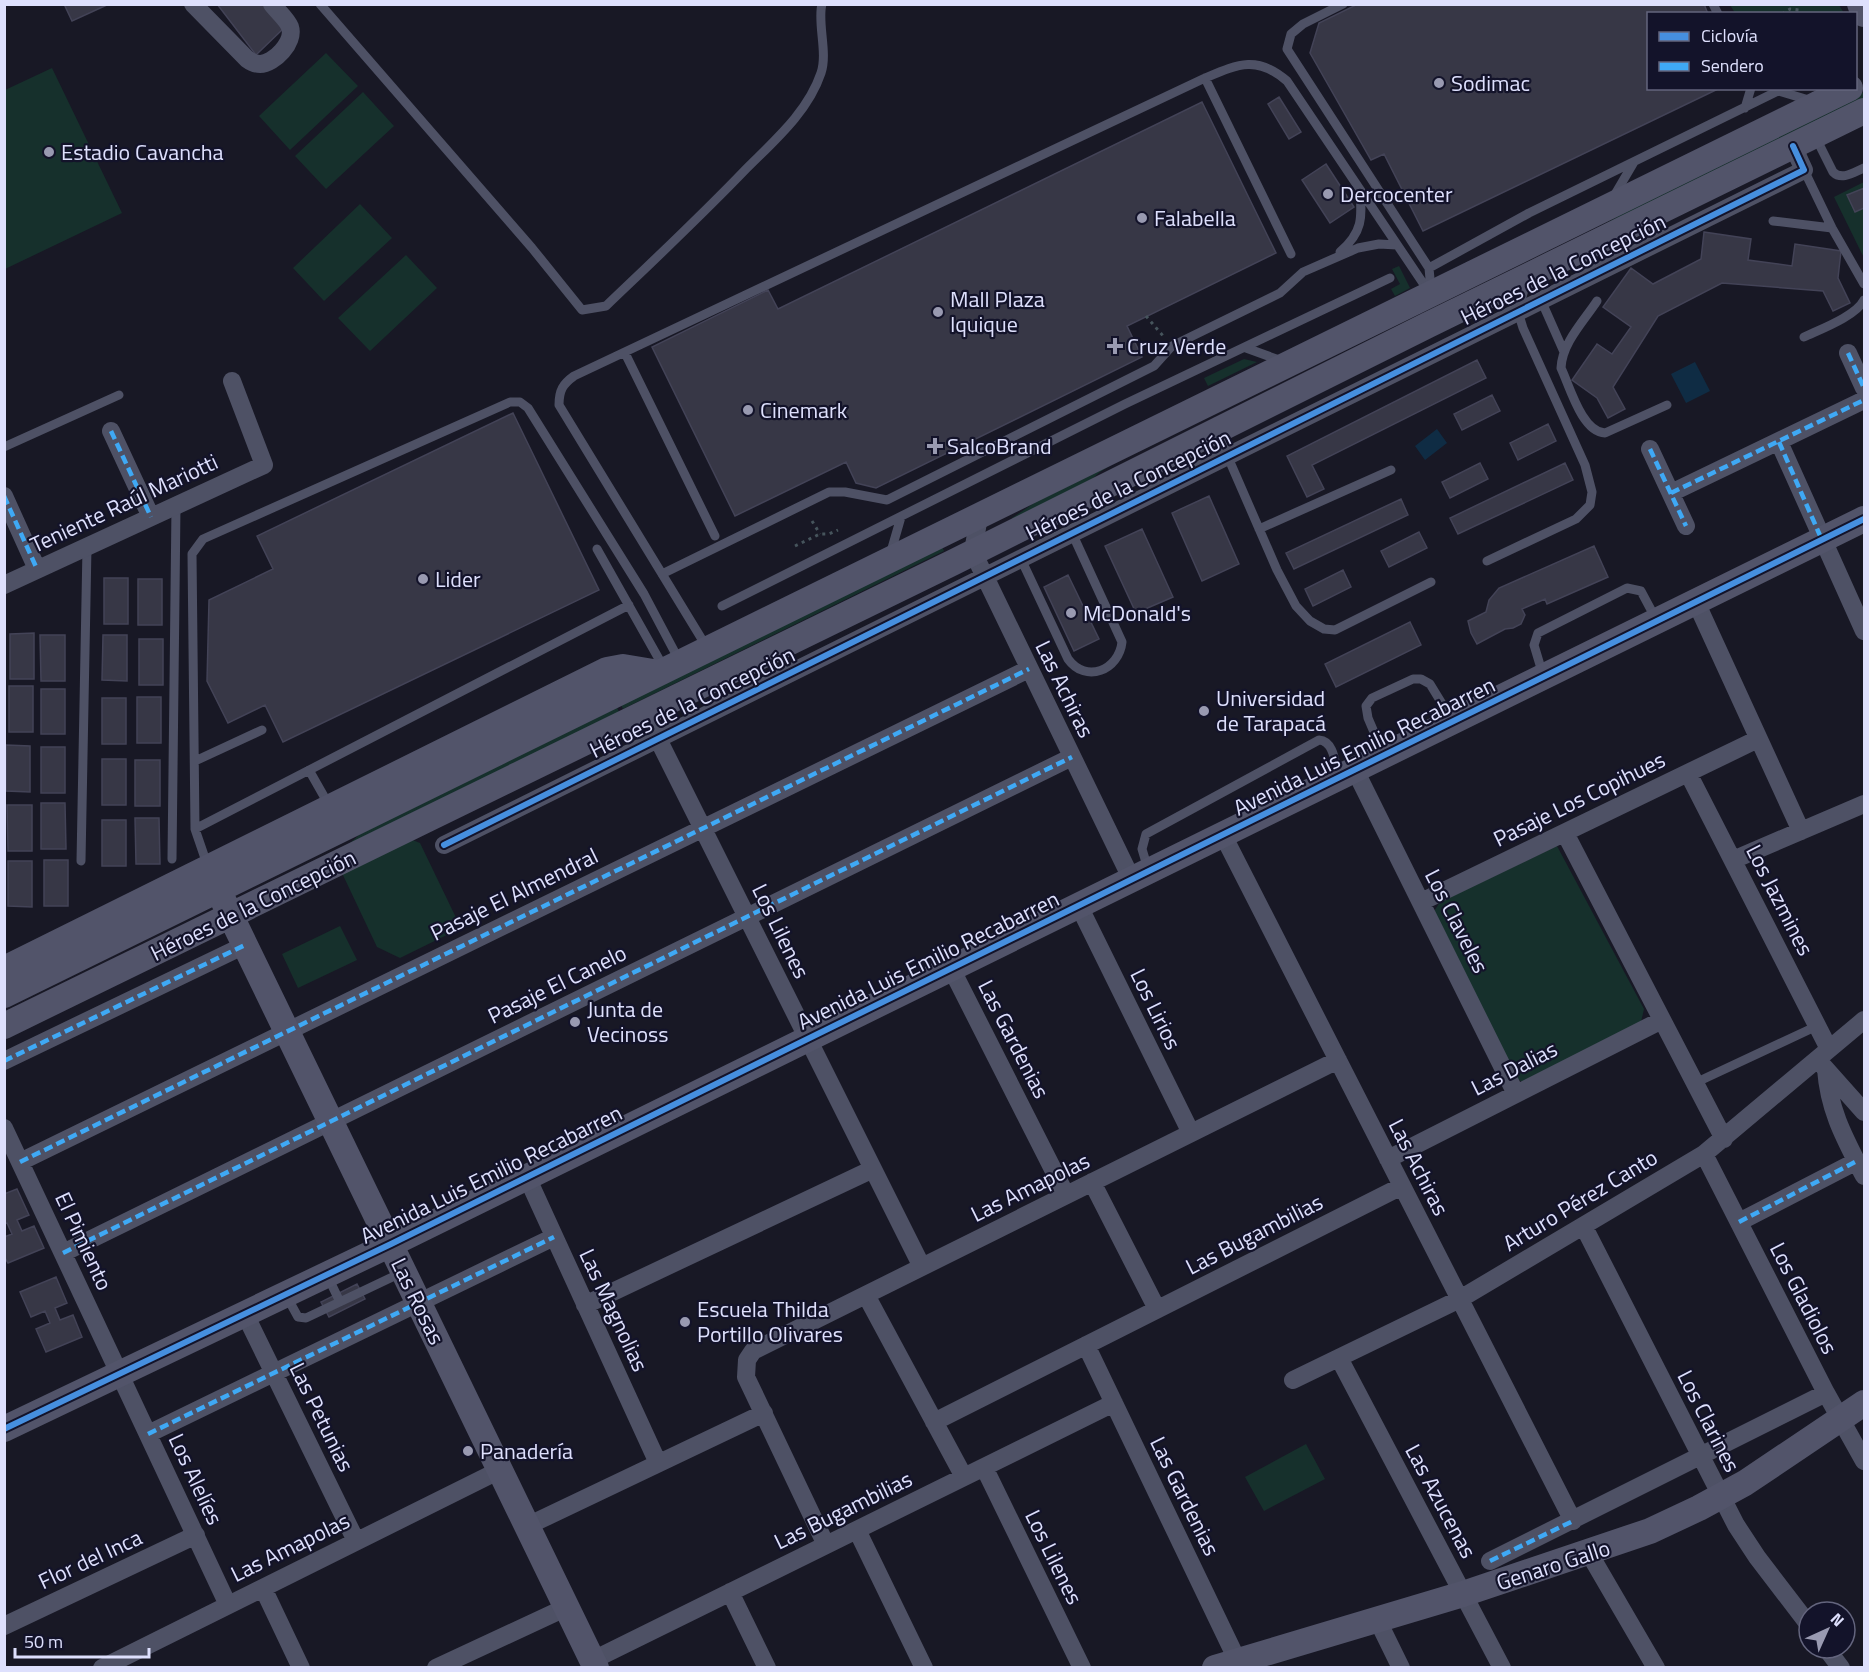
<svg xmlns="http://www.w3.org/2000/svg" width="1869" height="1672" font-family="'Titillium Web',sans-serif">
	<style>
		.green { fill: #16302c }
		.water { fill: #0f2c44 }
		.building { fill: #373746; stroke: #434357; stroke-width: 1.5 }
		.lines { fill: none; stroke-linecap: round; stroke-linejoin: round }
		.path { stroke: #46545c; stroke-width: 3; stroke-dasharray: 3 4.5; stroke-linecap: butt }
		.lane { stroke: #4e5165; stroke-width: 9 }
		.street { stroke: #4e5165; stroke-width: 18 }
		.secondary { stroke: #52546a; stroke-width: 26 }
		.quiet { stroke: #3fa9f5; stroke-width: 4.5; stroke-dasharray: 9 4.5; stroke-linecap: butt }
		.cycleway-casing { stroke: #13132a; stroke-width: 10 }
		.cycleway { stroke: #468fdf; stroke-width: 6 }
		.poi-dot { fill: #999ab1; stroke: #13132a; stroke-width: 2 }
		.labels { text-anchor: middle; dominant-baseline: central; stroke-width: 4.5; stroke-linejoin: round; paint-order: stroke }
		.poi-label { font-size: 22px; fill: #dee0fd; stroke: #13132a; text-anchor: start }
		.street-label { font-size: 22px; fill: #dee0fd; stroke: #13132a }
	</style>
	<rect width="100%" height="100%" fill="#181825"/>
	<path class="green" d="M1730,5h109l5,8h-109z
		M326,53l32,33 -68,64 -31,-34z
		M52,68l70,145 -117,56v-179z
		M363,92l31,34 -68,63 -31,-33z
		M1864,92v8l-272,132 38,-23z
		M1864,182v76l-30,-61z
		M360,204l32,34 -68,63 -31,-33z
		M406,255l31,33 -67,63 -32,-33z
		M1399,266l11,22 -15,8 -4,-7 9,-5 -8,-15z
		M1244,359l13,3 -49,24 -4,-8z
		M1111,465l-11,7 -8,7 -79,41 -1,-2 25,-17z
		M942,547l2,4 -321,158 -2,-4z
		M617,707l2,5 -270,132 13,-12z
		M410,839l10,4 41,85 -61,30 -23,-11 -35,-74z
		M1557,846l87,163 -3,13 -119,60 -9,-7 -80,-162 7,-11z
		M340,926l17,34 -59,28 -16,-34z
		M1306,1444l19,35 -61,32 -19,-34z"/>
	<path class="water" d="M1695,362l15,29 -24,12 -15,-29z
		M1437,429l10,14 -22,17 -10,-14z"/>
	<path class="building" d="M64,4h45l-37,17z
		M217,4h47l20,24 -28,27z
		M1358,4h346l4,10h-60v74h72l-297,143 -39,-77 -13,6 -61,-107 9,-30z
		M1279,97l22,35 -12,7 -21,-35z
		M1202,102l74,151 -149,73 15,31 -266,131 -20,-5 -10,-21 -111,54 -83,-169 116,-57 10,19z
		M1326,164l28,43 -24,16 -28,-43z
		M1864,188v20l-9,4 -8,-17z
		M1704,232l47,7 -3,21 44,6 3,-22 46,7 -3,27 12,25 -17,8 -10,-20 -101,-8 -64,33 -45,71 12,22 -17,9 -11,-20 -25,-18 25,-36 15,10 19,-27 -28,-20 28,-39 22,16 48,-25z
		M1477,360l9,18 -174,87 12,24 -17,8 -20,-41z
		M1492,395l8,16 -38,19 -8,-16z
		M513,413l86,177 -316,152 -18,-37 -37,18 -21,-42 2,-81 64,-31 -16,-33z
		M1548,424l8,17 -38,19 -8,-17z
		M1480,463l8,16 -38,19 -8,-16z
		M1565,463l8,17 -115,54 -8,-16z
		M1209,496l30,68 -37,17 -30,-68z
		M1401,499l7,16 -114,54 -8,-16z
		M1142,529l31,68 -37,16 -31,-67z
		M1419,532l8,16 -38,19 -8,-16z
		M1594,546l14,31 -61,27 -2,-5 -23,10 3,6 -4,9 -8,4 -8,1 -28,15 -6,-11 -3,-12 18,-9 3,-12 10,-12z
		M1343,570l8,17 -38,19 -8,-17z
		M1068,575l31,64 -25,12 -30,-64z
		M104,578h24v46h-24z
		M138,579h24v46h-24z
		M1410,622l11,23 -85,42 -11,-23z
		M34,633v46h-24v-45z
		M40,635h25v46h-24z
		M103,635h24v46l-25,-1z
		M139,639h24v46h-24z
		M9,686h24v46h-24z
		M41,689h24v45h-24z
		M137,697h24v46h-24z
		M102,698h24v46h-24z
		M6,745l24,1v46l-24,-1z
		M41,747h24v46h-24z
		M102,759h24v46h-24z
		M135,760h25v46h-25z
		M41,803h24l1,46h-25z
		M7,805h25v46h-24z
		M135,818h24l1,46h-24z
		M102,820h24v46h-24z
		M44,860h24v46h-24z
		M8,861h24v46l-24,-1z
		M17,1189l12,26 -12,5 5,11 12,-5 10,22 -36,15 -4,-7v-19l8,-3 -5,-11 -3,1v-30z
		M56,1277l11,26 -12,5 5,12 13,-5 9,22 -36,15 -10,-23 14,-6 -5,-12 -14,6 -11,-25z
		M357,1284l8,15 -36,18 -8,-15z"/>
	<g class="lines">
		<path class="path" d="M1782,14l8,-5 9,1 4,4
			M1146,316l18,21
			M812,521l8,13
			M795,546l25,-12h9l9,-4"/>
		<path class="lane" d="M320,4l212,244 50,62 24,-4c47,-45 95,-90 140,-137 28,-28 62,-57 75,-96 7,-20 -4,-51 1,-69
			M1343,4l-40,20 -12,10 -4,15 142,219 2,22
			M1713,4l5,10
			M1205,78l86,176
			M1779,91l33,10
			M1745,108l6,-20
			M1816,138l17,34c9,9 21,0 31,-4
			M1804,170l28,58 32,56
			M1614,196l20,-34
			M1773,221l59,7
			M1340,252c23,-20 22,-34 20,-62
			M1429,268l100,-55 255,-125
			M1541,300l23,52
			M1597,301c-13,20 -35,42 -36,67 9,19 21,64 44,65l62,-28
			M1804,337c17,-8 52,-21 60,-37
			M1246,348l36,13
			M625,353l90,183
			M1217,432l60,138 19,36 14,15 14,8 11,1 96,-48
			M4,447l115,-52
			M1259,529l132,-59
			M597,549l67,119
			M890,555l11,-38
			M1021,559l47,100c18,25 51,11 54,-17l-50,-109
			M1487,561l89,-42 14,-14 2,-13 -7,-27 -62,-137 -5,-16 8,-30
			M662,574l167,-82h16l42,8 267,-134 18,-20 108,-53 23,-21 55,-24 21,-4 18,1
			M722,606l403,-202 265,-126
			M706,646l-147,-241c0,-15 4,-21 15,-29l631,-298c33,-14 52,-23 82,3l142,211
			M1543,675l-9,-30 4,-12 89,-45 14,3 15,28
			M1383,753l-15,-35 -2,-12 6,-8 41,-19h8l9,5 22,36
			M195,761l67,-31
			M309,770l21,37
			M195,829l434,-224
			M172,859l4,-353
			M81,861l6,-314
			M208,867l-13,-38 -3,-275 11,-15 307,-137h10l8,6 116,186 36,68
			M1148,869l-6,-20 4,-15 173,-94c15,1 16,23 19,35
			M1695,1083l122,-57
			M328,1277l12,25
			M287,1297l11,20 8,1 97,-46"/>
		<path class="street" d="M193,4l54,55c4,3 8,5 13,5 14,0 35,-22 30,-37 -3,-8 -13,-16 -18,-23
			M1848,353l16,35
			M111,431l40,86
			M1779,442l85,189
			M1650,449l36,77
			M1671,493l193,-93
			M4,496l33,73
			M979,516l-6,36 159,328
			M4,585l260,-120 -32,-84
			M1696,602l105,229
			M645,713l277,554
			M1355,770l161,324
			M1688,773l141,276
			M1565,833l159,306
			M1223,835l350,686
			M444,845l1360,-675 -11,-24
			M1733,860l131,-56
			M1421,902l337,-163
			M1079,906l112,227
			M951,968l115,227
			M4,1061l241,-116
			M1824,1067l40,45
			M1826,1069c3,42 19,70 38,107
			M4,1128l224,477
			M1704,1154l122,239 38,68
			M1388,1159l274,-139
			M20,1162l1009,-493
			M527,1177l131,286
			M1092,1182l65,127
			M1739,1222l118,-61
			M1584,1227l152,298 21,32 52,68
			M63,1253l1009,-496
			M866,1295l98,182
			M585,1305l288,-136
			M245,1314l111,227
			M1086,1345l155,323
			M1339,1358l163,310
			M1293,1380l167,-81 244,-145 160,-134
			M934,1422l468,-236
			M148,1434l406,-197
			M984,1467l98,201
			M527,1526l237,-113
			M857,1530l67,138
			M826,1545l-80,-168 1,-17 6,-9 585,-291
			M1589,1553l67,115
			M1490,1561l336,-168
			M263,1588l38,80
			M730,1592l37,76
			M1377,1619l24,49
			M4,1626l192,-91
			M1826,1648l15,20
			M593,1660l521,-257
			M102,1668l398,-198
			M436,1668l131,-61"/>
		<path class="secondary" d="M1860,4l4,10
			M208,869l388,799
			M4,969l603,-299 16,-3 36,6
			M4,995l1846,-907
			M4,1026l950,-464 474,-237 436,-214
			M4,1429l387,-185 1473,-725
			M1215,1668l248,-74 187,-63 49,-23 46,-25 119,-80"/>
		<path class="quiet" d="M1848,353l16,35
			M111,431l40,86
			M1779,442l43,98
			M1650,449l36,77
			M1671,493l193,-93
			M4,496l33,73
			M4,1061l241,-116
			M20,1162l1009,-493
			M1739,1222l118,-61
			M63,1253l1009,-496
			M148,1434l406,-197
			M1490,1561l83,-40"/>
		<defs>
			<path id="cycleway" d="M444,845l1360,-675 -11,-24
				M4,1429l387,-185 1473,-725"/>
		</defs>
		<use href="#cycleway" class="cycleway-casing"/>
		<use href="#cycleway" class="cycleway"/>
	</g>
	<g class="poi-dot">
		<circle cx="1439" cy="83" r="6"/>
		<circle cx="49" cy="152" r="6"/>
		<circle cx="1328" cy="194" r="6"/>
		<circle cx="1142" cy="218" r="6"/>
		<circle cx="938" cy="312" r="6"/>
		<path d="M1112 337h6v6h6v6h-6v6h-6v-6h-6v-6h6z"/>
		<circle cx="748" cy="410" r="6"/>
		<path d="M932 437h6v6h6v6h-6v6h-6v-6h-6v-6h6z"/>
		<circle cx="423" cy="579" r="6"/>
		<circle cx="1071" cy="613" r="6"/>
		<circle cx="1204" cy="711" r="6"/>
		<circle cx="575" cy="1022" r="6"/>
		<circle cx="685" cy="1322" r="6"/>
		<circle cx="468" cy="1451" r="6"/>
	</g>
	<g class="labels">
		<g class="poi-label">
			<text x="1451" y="83">Sodimac</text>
			<text x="61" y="152">Estadio Cavancha</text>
			<text x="1340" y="194">Dercocenter</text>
			<text x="1154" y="218">Falabella</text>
			<text x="950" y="299">Mall Plaza<tspan x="950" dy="25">Iquique</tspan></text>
			<text x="1127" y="346">Cruz Verde</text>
			<text x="760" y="410">Cinemark</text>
			<text x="947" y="446">SalcoBrand</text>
			<text x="435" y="579">Lider</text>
			<text x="1083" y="613">McDonald's</text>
			<text x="1216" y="698">Universidad<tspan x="1216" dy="25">de Tarapacá</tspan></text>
			<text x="587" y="1009">Junta de<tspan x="587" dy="25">Vecinoss</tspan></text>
			<text x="697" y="1309">Escuela Thilda<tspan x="697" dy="25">Portillo Olivares</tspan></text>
			<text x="480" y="1451">Panadería</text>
		</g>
		<g class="street-label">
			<text transform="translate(1563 269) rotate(-26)">Héroes de la Concepción</text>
			<text transform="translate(1128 485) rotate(-26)">Héroes de la Concepción</text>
			<text transform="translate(124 503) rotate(-25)">Teniente Raúl Mariotti</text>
			<text transform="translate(1065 689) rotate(64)">Las Achiras</text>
			<text transform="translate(692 702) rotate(-26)">Héroes de la Concepción</text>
			<text transform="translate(1364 746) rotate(-26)">Avenida Luis Emilio Recabarren</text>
			<text transform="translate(1579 799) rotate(-26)">Pasaje Los Copihues</text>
			<text transform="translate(514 894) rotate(-26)">Pasaje El Almendral</text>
			<text transform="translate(1780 900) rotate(63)">Los Jazmines</text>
			<text transform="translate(253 905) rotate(-26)">Héroes de la Concepción</text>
			<text transform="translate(1457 921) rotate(63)">Los Claveles</text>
			<text transform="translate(781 931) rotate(64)">Los Lilenes</text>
			<text transform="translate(928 960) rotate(-26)">Avenida Luis Emilio Recabarren</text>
			<text transform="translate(557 984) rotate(-26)">Pasaje El Canelo</text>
			<text transform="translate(1156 1009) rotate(64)">Los Lirios</text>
			<text transform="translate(1014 1039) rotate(63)">Las Gardenias</text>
			<text transform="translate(1514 1068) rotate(-27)">Las Dalias</text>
			<text transform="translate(1419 1167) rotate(63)">Las Achiras</text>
			<text transform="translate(491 1174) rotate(-26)">Avenida Luis Emilio Recabarren</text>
			<text transform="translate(1030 1187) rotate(-26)">Las Amapolas</text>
			<text transform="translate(1580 1200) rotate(-31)">Arturo Pérez Canto</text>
			<text transform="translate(1254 1234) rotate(-27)">Las Bugambilias</text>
			<text transform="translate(84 1241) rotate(65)">El Pimiento</text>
			<text transform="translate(1804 1298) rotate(63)">Los Gladiolos</text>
			<text transform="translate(418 1301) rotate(64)">Las Rosas</text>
			<text transform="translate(614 1310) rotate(65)">Las Magnolias</text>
			<text transform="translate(322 1417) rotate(64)">Las Petunias</text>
			<text transform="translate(1709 1421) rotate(63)">Los Clarines</text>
			<text transform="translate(196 1479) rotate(65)">Los Alelíes</text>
			<text transform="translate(1185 1496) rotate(64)">Las Gardenias</text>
			<text transform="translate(1441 1501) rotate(62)">Las Azucenas</text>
			<text transform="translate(843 1510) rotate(-26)">Las Bugambilias</text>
			<text transform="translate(290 1547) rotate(-26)">Las Amapolas</text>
			<text transform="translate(1054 1557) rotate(64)">Los Lilenes</text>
			<text transform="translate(90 1559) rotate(-25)">Flor del Inca</text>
			<text transform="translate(1553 1565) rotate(-18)">Genaro Gallo</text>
		</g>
	</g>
	<rect width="1869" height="1672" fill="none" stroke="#dee0fd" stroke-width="12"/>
	<rect x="1647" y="12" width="210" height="78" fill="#13132a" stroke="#64657e" stroke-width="1.5"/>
	<rect x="1659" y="32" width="30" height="9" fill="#468fdf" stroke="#64657e" stroke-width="1.5"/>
	<text x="1701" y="42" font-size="18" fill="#dee0fd">Ciclovía</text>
	<rect x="1659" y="62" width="30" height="9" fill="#3fa9f5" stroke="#64657e" stroke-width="1.5"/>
	<text x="1701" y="72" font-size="18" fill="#dee0fd">Sendero</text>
	<g transform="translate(1827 1630) rotate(45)"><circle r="28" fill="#13132a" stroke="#64657e" stroke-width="1.5"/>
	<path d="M0-4.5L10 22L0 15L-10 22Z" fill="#999ab1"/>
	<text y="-9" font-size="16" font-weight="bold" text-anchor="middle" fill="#dee0fd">N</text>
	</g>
	<path d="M15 1648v9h134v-9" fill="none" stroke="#dee0fd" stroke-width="3"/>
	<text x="24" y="1648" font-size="18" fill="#dee0fd" stroke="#13132a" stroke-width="4.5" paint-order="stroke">50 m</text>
</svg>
